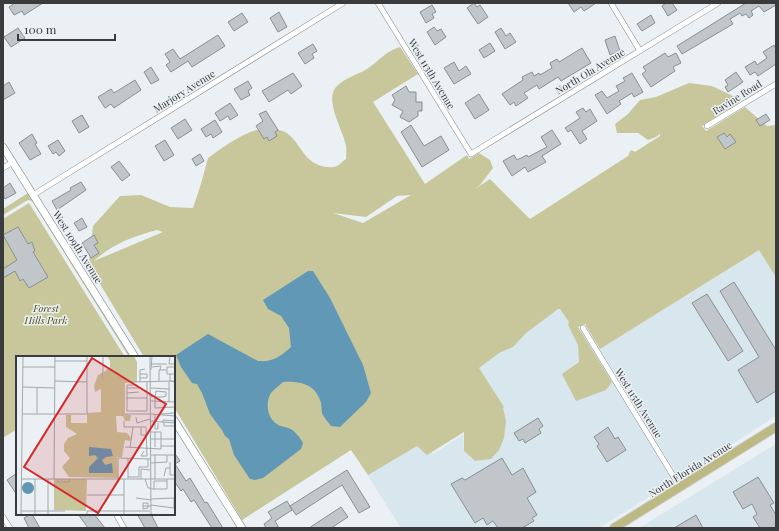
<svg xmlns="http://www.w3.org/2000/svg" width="779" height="531" font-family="'Playfair Display',serif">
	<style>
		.built { fill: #d8e6ed }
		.green { fill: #c7c79b; fill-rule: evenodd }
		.water { fill: #6198b5 }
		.building { fill: #c0c6c9; stroke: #8a8f92 }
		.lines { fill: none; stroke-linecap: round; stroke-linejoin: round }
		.street-casing { stroke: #81878a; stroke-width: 6 }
		.secondary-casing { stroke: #81878a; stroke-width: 8 }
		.primary-casing { stroke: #ccc; stroke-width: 10 }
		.street { stroke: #fff; stroke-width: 5 }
		.secondary { stroke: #fff; stroke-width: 7 }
		.primary { stroke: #bcb982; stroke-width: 8 }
		.labels { text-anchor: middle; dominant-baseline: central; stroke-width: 3; stroke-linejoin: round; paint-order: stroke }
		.street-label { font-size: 10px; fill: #393b3c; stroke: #eaf0f4 }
		.park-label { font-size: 10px; font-style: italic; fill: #4d4a07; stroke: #eaf0f4 }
		.inset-road { fill: none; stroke: #a3a8aa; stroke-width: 1 }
		.view { fill: #d62828; fill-opacity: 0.15; stroke: #d62828; stroke-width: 2 }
		.inset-edge { fill: none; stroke: #393b3c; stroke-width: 2 }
	</style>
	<rect width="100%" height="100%" fill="#eaf0f4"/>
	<path class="built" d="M761,248h15v168l-97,62 -79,-129 135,-84 4,-12z
		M560,309l9,13 -1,4 10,18 1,18 27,28 6,-8 61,100 -74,46h-198l-35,-55 56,-36 11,17 30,-19 1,16 10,10 17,-2 -18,-94 40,-18 31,-35z
		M776,444v84h-137z"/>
	<path class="green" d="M400,47l18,27 -45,28 52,82 42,-29 2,4 10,-6 11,7 3,8 -13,17 -5,4 15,-10 40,40 98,-63 3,-6 4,2 25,-16v-2l-4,3 -8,3 -10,-7h-21l-2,-9 13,-10 12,-14 16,-3 33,-14 23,3 21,10 7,6 -38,24 4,5 39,-24 22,19 9,-1v152l-17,-27 -159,99 -15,-25 -7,3 34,55 -6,8 -30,11 -14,-27 17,-12 -1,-17 -10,-20 1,-3 -9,-13h-2l-32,24 -13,14 -14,6 -20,15 25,39 -1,1 3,13 -2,17 -5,12 -8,9 -16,2 -11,-10v-19l-37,23 -10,-9 -49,29 -17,-25 -109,70 -68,-113v-50h-30l-56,-93 1,-1 4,-37 27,-30 21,-1 29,12 23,1 8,-24 7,-26c14,-10 36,-27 54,-29 7,-1 21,0 26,5 9,7 14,19 22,26 7,6 21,10 29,5 2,-2 5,-5 7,-6 0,-4 1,-9 0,-13 -2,-14 -22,-45 -10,-59 8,-9 21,-12 31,-18 12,-8 19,-18 33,-22zM411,195l-48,28 -30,-10 33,4 31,-21zM157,230l6,2 -69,29c20,-18 38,-24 63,-31z
		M28,193l102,164h-1l-97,-156 -4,-1 -25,15v-6z
		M29,203l96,154h-108v72l-14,9v-219z"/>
	<path class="water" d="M308,271h5l17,27 33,67 8,28 -5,9 -26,25 -9,-1c-2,-3 -6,-7 -8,-11 -2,-3 -1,-8 -2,-12 -5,-19 -21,-22 -38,-21 -4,4 -9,7 -12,11 -6,9 -4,25 6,31 2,2 5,2 8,3 9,2 14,9 18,16l-2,6 -38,29 -8,2 -5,-1 -16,-24 -5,-16 -4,-3 -3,-6 -12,-16 -8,-21 -5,-9 -5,-1 -11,-16 -5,-12 32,-21 50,27c15,1 22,-4 33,-14l-2,-19 -8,-12 -13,-7 -5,-9z"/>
	<path class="building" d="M15,3h28l-19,12 -2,-4 -8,4 -5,-8z
		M474,3l3,4 3,-2 8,12 -10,7 -11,-16z
		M568,3h28l-12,8 -3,-4 -7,5z
		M666,3h6l5,7 -9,6 -6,-10z
		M746,3h30v2l-12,7 -5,-6 -8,5 2,4 -4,3 -3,-4 -4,2 -2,-3 -10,6 3,5 -51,30 -5,-8z
		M432,5l4,7 -4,2 2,4 -8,5 -6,-11z
		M279,12l8,15 -9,5 -8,-14z
		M242,13l6,9 -14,9 -6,-9z
		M651,15l4,8 -13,8 -5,-7z
		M434,27l3,4 4,-2 5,8 -11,8 -8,-13z
		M18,28l7,10 -14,9 -7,-10z
		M501,28l5,8 4,-3 6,9 -11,7 -10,-17z
		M218,35l7,11 -33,21 -4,-6 -17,11 -5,-7 4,-3 -5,-8 8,-5 7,10z
		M615,36l5,15 -10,4 -5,-15z
		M490,43l5,8 -11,7 -5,-8z
		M313,44l4,7 -5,3 2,4 -9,6 -7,-11z
		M774,45l2,4v15l-18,12 -3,-4 -5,3 -5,-8 10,-6 2,4 10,-7 -4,-6z
		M582,48l9,15 -30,18 -3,-4 -19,12 -2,-4 -13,8 4,5 -12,8 -2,-4 -4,3 -8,-11 21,-14 -1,-3 10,-5 2,4 5,-3 1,2 12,-7 -2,-5 7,-4 2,3z
		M665,53l3,4 8,-4 5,10 -8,4 2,4 -24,16 -9,-13 4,-3 -3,-4z
		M454,62l5,9 7,-5 5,8 -17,10 -10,-16z
		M151,67l8,13 -8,4 -7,-12z
		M736,72l7,10 -15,10 -3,-5 3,-2 -3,-5z
		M293,73l9,13 -11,8 -3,-4 -19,12 -7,-11z
		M632,73l11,19 -9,5 -2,-4 -13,8 2,3 -14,10 -12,-19 7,-4 5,7 12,-7 -3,-5 9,-5 -2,-3z
		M135,80l6,10 -27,18 -3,-4 -6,4 -7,-11 13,-8 3,4z
		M248,81l4,7 -4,3 2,4 -9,5 -7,-11z
		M9,82l6,11 -12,7v-14z
		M406,86l3,6h7v10h6v9h-4v5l-9,6 -9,-5 3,-6 -11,-6 3,-5 -3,-5z
		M479,94l10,16 -14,9 -10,-16z
		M230,103l8,12 -8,5 -2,-4 -8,5 -5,-8z
		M583,108l3,4 4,-3 7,12 -15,10 5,8 -7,5 -9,-14 -3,2 -3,-4 15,-10 -4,-6z
		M266,111l12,19 -3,2 2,4 -8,5 -2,-4 -3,2 -8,-13 7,-5 -4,-7z
		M766,114l4,6 -10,6 -4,-6z
		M82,115l7,12 -10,6 -7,-12z
		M185,119l7,11 -14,9 -7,-11z
		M215,120l7,12 -9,6 -2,-4 -5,3 -5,-8z
		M411,125l13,21 17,-10 8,14 -27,17 -21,-35z
		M552,130l9,14 -19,12 4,6 -18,10 -3,-5 -13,9 -9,-15 11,-6 3,5 10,-5 1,2 19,-10 -6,-10z
		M724,133l3,4 3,-3 6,8 -11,7 -8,-12z
		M32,134l5,9 -2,1 6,10 -11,6 -11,-17z
		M58,140l7,11 -6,5 -3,-4 -3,2 -5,-8z
		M165,140l9,15 -10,6 -9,-15z
		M200,154l4,7 -8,5 -4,-7z
		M119,161l11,14 -8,6 -11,-14z
		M81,182l5,8 -29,20 -5,-9 19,-11 -1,-2z
		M10,183l6,10 -11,6 -2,-4v-7z
		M82,218l5,9 -8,4 -5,-8z
		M18,227l10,17 4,-2 3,9 -2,1 15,25 -19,11 -6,-9 -3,2 -5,-10 -12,7v-9l14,-9 -14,-25z
		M94,235l4,8 -4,2 5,8 -8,5 -9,-15z
		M734,282l42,68v41l-19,12 -19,-33 21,-13 -39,-66z
		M707,294l36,57 -15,10 -36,-58z
		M538,418l5,8 -4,3 2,4 -16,10 -2,-4 -4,2 -5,-8z
		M608,427l7,12 3,-2 8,13 -19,12 -10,-16 2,-2 -5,-7z
		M174,452l6,9 -5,3 11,17 4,-3 15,25 2,-1 16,26h-11l-18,-28 -3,2 -8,-13 -2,2 -7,-10z
		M502,458l10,17 11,-7 13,24 -9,6 10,17 -5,3 2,3 -12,7h-24l-5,-7 -6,4 -4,-7 -8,5 -24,-39 11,-6 3,2z
		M347,470l23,37 -11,6 -17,-28 -46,30 -6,-9z
		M17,473v22l-10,-15z
		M758,477l16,26 -4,2 6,10v13h-16l-7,-11 4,-3 -5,-10 -9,5 -10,-17z
		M287,501l5,9 -17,11 4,7h-13l-2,-4 8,-6 -4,-6z
		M341,507l7,10 -17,11h-22z
		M31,514h1l8,14h-11l-5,-10z
		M78,514h16l11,14h-17z
		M137,514h14l7,14h-13z
		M696,515l7,13h-29z"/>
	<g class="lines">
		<defs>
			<path id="street" d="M378,3l93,151 247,-151
				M611,3l29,48
				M707,126l69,-42
				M3,168l10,-6
				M33,195l310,-192
				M583,328l97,159
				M116,514l8,14
				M3,517l7,11"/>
			<path id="secondary" d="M3,147l132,210
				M174,420l68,108"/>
			<path id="primary" d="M614,528l162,-101"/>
		</defs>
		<use href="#street" class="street-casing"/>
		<use href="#secondary" class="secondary-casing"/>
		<use href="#primary" class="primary-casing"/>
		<use href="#street" class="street"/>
		<use href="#secondary" class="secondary"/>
		<use href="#primary" class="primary"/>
	</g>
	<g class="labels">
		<g class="street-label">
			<text transform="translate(590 71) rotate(-31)">North Ola Avenue</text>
			<text transform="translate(432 74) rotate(59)">West 113th Avenue</text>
			<text transform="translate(184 91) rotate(-32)">Marjory Avenue</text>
			<text transform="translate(737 97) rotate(-32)">Ravine Road</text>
			<text transform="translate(78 247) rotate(58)">West 109th Avenue</text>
			<text transform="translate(639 403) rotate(58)">West 115th Avenue</text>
			<text transform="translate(690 469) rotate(-32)">North Florida Avenue</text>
		</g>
		<g class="park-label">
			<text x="46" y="308">Forest<tspan x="46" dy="12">Hills Park</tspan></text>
		</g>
	</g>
	<g transform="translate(16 356)">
		<rect width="159" height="159" fill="#eaf0f4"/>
		<path d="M91,0h27l3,6v20l-12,1v30l-5,1 11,1 -1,6h-5l-2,-5h-7l1,16 10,1 4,5 -1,3 -5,-1 -3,17h-5l1,21 -49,-1 -7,-10 8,-9 -6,-7v-7l4,-6 9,-4 -11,-7v-12h5v8h16v-10l14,-1v-23l-6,3 -1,-6 4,-11 5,-3 1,8v-8l6,-5v-6zM38,123h33l-1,32 -32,-1z" fill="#c7c79b"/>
		<path d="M73,91l22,2 2,7 -7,1 -4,3 3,5 7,-2 1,10h-24v-6l9,-9 -3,-3 -6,1zM6 132a6 6 0 1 1 12 0a6 6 0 1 1-12 0Z" fill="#6198b5"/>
		<path class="inset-road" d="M134,0l1,159M154,0l-1,8h6M39,5h32M136,8h15M7,11h32M136,11l9,-1 -1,4M159,11h-8v7h8M135,14l1,-14M154,18v7l5,1M124,22h7v-4h-7M87,23v-23M39,25l32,1M143,25v-11h7M114,26l45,-1M124,26v-12l5,-1M7,31l32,1M111,32v-3h10M135,32l18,1v-7M123,36l-12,1v-5h12M111,37v18h20v-29M135,40l5,1h7l3,-1v-4l-10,-1 -1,6M110,42h21M139,42v10l20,-1M135,45l24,1M153,46v-13M7,58h64v-58M21,58v-26M105,58h29M135,58l24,2M139,58v15h3v-6M145,58l14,-1M120,61l1,6 13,-4M108,65v6h9l-3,20M135,65l24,2M147,67v-3l12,1M148,67v3h11M117,71h13l1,29h-6l3,-5M125,71v8h5M135,83h24M145,90h14M109,91l36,2v-17h-10M139,91v-15M135,99h24M139,99v24M154,106v13h5M135,107l16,-1v-7M148,120l2,-8h4M112,121h11v-10h9v-8M112,122v-20M6,123h153M38,123l1,-123M41,123l1,3h11l1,-3M102,123v-21l33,1M125,123v-10l9,1M129,123l3,9h3M135,133h16v-10M138,133v-8h13M71,139h37M120,142l15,2M135,143l23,-1v10l-23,-3M127,150v-3h5v5l-5,1v-3h8M5,155h44M5,159l2,-159M19,159v-36M32,159v-36M71,159v-4h63M108,159v-36"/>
		<path class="view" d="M76,2l74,46 -68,109 -74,-46z"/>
		<rect width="159" height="159" class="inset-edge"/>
	</g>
	<rect width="779" height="531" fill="none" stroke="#393b3c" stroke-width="8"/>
	<path d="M18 34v6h97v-6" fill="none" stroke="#393b3c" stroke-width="2"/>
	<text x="24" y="34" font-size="12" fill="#393b3c" stroke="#eaf0f4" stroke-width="3" paint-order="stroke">100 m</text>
</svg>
